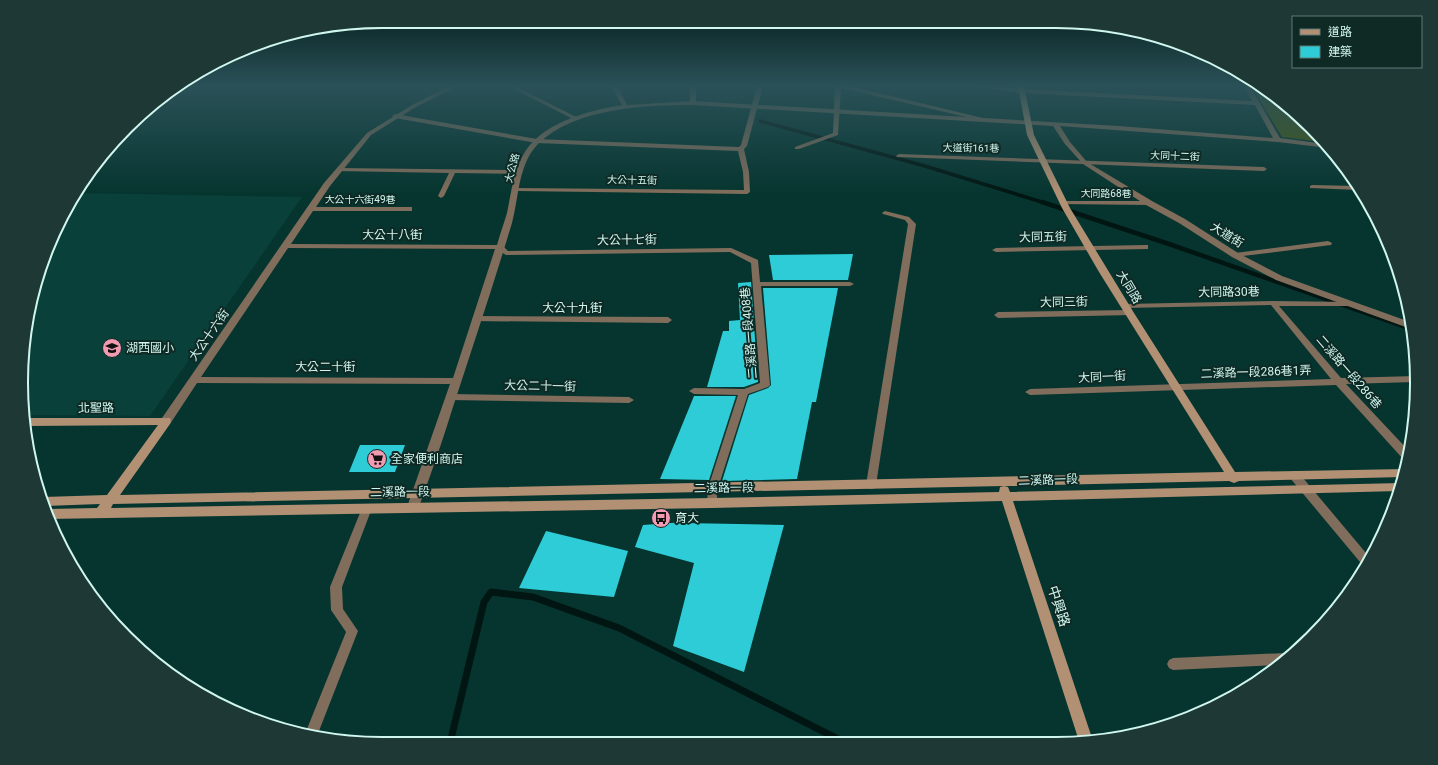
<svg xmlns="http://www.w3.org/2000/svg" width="1438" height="765" font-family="Roboto,'Noto Sans TC',sans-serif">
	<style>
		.built { fill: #094039 }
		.green { fill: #4a5b0d }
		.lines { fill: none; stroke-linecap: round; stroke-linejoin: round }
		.stream-far2 { stroke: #011612; stroke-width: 3.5 }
		.stream-far1 { stroke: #011612; stroke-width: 4.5 }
		.stream { stroke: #011612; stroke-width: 7 }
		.building { fill: #2dccd6 }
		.lane { fill: #816d5b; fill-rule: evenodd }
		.street { fill: #816d5b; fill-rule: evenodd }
		.secondary { fill: #b19074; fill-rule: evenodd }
		.labels { text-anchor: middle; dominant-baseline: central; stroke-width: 4; stroke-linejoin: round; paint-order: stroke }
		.far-street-label { font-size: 10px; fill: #d0f7ef; stroke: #0f2925 }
		.street-label { font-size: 12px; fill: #d0f7ef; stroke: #0f2925 }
		.poi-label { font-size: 12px; fill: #d0f7ef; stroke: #0f2925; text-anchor: start }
		.near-street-label { font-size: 14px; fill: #d0f7ef; stroke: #0f2925 }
		.rim { fill: none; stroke: #d0f7ef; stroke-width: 2 }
	</style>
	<rect width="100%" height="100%" fill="#06352f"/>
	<path class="built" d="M77,193l225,4 -152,219 -126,-1 -2,-9 11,-117z"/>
	<path class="green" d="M1251,86h9l34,25 29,31 -41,-5z"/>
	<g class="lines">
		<path class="stream-far2" d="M760,121l165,45 120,37"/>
		<path class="stream-far1" d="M1042,202l127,42 242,85"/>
		<path class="stream" d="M450,743l34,-141 7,-10 42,5 86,31 225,114"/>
	</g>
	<path class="building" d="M853,254l-5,26h-75l-4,-25z
		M751,282l7,100 -14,5h-37l16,-56h6v-10l11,-1 -2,-37z
		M763,288h75l-22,114h-4l-15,77 -75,2 27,-86 19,-7 3,-3z
		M694,396h42l-27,84 -49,-1z
		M360,445h45l-10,27h-46z
		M685,522v1l99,2 -40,147 -71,-26 21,-83 -59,-16 8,-22z
		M546,531l82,20 -14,46 -95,-9z"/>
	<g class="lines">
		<path class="lane" d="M508,86h7l65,33 -5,1z
			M690,86h6v17l-3,2 -3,-2z
			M757,86h6l-16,60 -3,3 5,23 1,20 -3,2 -230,-3 -2,-1v-2l229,2 -1,-18 -5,-21 -201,-8 -142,-25 -3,-2 3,-2 142,25 202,8 2,-2z
			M835,86h15l141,34 -3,2 -147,-34 -3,47 -39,14h-4v-2l38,-14z
			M973,86h21l28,3 3,2 -3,2z
			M899,154l365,13 3,2 -3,2 -367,-14 -1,-1z
			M339,168l181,2 3,2 -3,2 -65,-1 -11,23 -3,2 -3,-2 11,-23 -112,-2 -1,-1z
			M1312,185l45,1 2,4 -49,-2v-2z
			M1063,201h86l3,2 -3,2 -88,-1v-2z
			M885,211l24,6 7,7 -40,261 -1,3 -4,1 -4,-1 -1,-3 42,-261 -3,-4 -22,-6 -1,-1z
			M1328,241l4,2 -1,2 -96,12 -4,-2 4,-2z
			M496,245h6l6,6 223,-3 27,12 2,22h90l4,2 -4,2h-89l9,99 -2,2 -20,7 -30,94 -2,18 -4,1 -4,-1 -1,-3 1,-15 30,-93 -44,-1 -5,-3 5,-3 50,1 16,-6 -9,-120 -21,-11 -224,3 -10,-6z
			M1273,301l78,1 1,2 -4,2h-69l62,72 75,-2 -1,6 -69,2 63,67 -2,9h-3l-68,-75 -306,10 -5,-3 5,-3 301,-10 -60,-74 -146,3 -4,-2 4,-2z
			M1129,310l3,1 1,2 -1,2 -134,3 -4,-3 4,-3z
			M476,316l192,1 4,3 -4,3 -195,-2 -1,-2z
			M451,394l178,3 5,3 -5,3 -178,-3 -5,-3z
			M1294,471l4,1 73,87 -6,9 -75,-90 -1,-3 1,-3z
			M367,504l4,1 1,3 -30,79 1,22 15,22 -41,105 -12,-2 41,-102 -15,-22 -1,-23 32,-79 1,-3z
			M1285,653l5,3 -12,9 -105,5 -4,-2 -2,-4 2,-4 4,-2z"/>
		<path class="street" d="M449,86h9l-42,21 -45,28 -41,51 -14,21h96v4h-99l-22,33 206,1c3,-11 7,-22 10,-32 4,-19 6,-39 15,-56 17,-34 65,-46 100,-52l-11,-19h6l10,19 66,-4 426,25 154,12 -18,-33 -233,-12 -3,-2 3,-2 230,12 -8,-15h6l30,52 45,6 3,4 -50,-6 -218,-16 10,16 17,20 65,39 33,18 53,34 44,23 128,46 1,7 -135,-49 -44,-23 -53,-34 -33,-18 -63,-41 -18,-20 -12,-18 -360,-21c-48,0 -119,3 -155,39 -20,20 -19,53 -26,79 -19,63 -40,126 -60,187 -7,23 -15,46 -23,69 -4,10 -7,22 -12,31l-4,2 -4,-2 -2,-3 43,-123 -253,-1 -27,41h-8l-1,-3 1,-3 162,-235 43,-50 45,-28zM288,248l207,1 -42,129 -252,-1z
			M1145,245h3v4l-152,3 -4,-2 4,-2z"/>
		<path class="secondary" d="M1018,86h6l10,49 36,73 64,105 101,159 170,-3 -2,8 -164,4 -5,2 -5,-2 -225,5 4,1 2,5 392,-9 -2,8 -387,10 80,240h-14l-77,-240 -290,7 -664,11 -1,-10 50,-1 3,-4 -55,2 -2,-9 64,-2 51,-70 -132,1 -1,-8h145l1,3 -1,3 -50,71 1104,-23 -125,-200 -37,-64 -35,-73zM1004,486l-4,1 -1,5 -287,6 -601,10 2,-4z"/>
	</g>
	<linearGradient id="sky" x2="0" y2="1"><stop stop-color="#031d1a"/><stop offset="0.44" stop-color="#2a5158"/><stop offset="1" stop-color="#2a5158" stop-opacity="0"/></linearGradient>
	<rect width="1438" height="194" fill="url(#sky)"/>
	<defs>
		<symbol id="school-disc" viewBox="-11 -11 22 22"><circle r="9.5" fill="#f19ab2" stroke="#0f2925"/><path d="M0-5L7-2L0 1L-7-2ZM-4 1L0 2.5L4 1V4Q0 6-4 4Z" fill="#111"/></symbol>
		<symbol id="supermarket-disc" viewBox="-11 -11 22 22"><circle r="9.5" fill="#f19ab2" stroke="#0f2925"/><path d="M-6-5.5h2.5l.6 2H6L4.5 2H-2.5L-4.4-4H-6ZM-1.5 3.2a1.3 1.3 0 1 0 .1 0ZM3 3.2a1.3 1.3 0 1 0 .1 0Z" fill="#111"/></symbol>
		<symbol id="bus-disc" viewBox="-11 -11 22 22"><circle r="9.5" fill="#f19ab2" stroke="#0f2925"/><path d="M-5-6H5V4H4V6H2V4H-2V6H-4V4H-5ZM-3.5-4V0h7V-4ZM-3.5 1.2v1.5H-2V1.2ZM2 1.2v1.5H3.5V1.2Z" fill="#111"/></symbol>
	</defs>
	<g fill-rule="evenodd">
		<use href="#school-disc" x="101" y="337" width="22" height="22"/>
		<use href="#supermarket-disc" x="366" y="448" width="22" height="22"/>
		<use href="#bus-disc" x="650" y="507" width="22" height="22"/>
	</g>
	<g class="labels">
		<g class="far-street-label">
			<text transform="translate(971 148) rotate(1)">大道街161巷</text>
			<text transform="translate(1175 156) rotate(2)">大同十二街</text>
			<text transform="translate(512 168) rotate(-75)">大公路</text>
			<text transform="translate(632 180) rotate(1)">大公十五街</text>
			<text x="1106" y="193">大同路68巷</text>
			<text x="360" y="199">大公十六街49巷</text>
		</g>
		<g class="street-label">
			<text x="392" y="235">大公十八街</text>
			<text transform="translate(1227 235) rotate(32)">大道街</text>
			<text transform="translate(1043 237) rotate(-1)">大同五街</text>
			<text transform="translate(627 240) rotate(-1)">大公十七街</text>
			<text transform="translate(1129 287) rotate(59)">大同路</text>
			<text transform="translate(1229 292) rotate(-1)">大同路30巷</text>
			<text transform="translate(1064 302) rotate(-1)">大同三街</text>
			<text x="572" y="308">大公十九街</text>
			<text transform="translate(749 333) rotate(-95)">二溪路一段408巷</text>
			<text transform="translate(209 335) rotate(-55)">大公十六街</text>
			<text x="325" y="367">大公二十街</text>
			<text transform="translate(1256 372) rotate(-2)">二溪路一段286巷1弄</text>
			<text transform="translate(1349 372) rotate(49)">二溪路一段286巷</text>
			<text transform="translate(1102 377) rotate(-3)">大同一街</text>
			<text transform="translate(540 386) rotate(1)">大公二十一街</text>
			<text transform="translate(96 408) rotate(-1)">北聖路</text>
			<text transform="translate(1048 480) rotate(-2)">二溪路一段</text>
			<text transform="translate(724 488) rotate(-1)">二溪路一段</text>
			<text transform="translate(400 492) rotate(-1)">二溪路一段</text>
		</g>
		<g class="poi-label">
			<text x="126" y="348">湖西國小</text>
			<text x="391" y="459">全家便利商店</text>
			<text x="675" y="518">育大</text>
		</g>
		<g class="near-street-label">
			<text transform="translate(1059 606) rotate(72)">中興路</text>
		</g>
	</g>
	<path d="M0 0H1438V765H0ZM382 28H1056A354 354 0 0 1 1410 382V383A354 354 0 0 1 1056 737H382A354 354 0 0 1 28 383V382A354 354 0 0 1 382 28Z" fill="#1e3935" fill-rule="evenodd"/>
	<path class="rim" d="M382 28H1056A354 354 0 0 1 1410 382V383A354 354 0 0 1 1056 737H382A354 354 0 0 1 28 383V382A354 354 0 0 1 382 28Z"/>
	<rect x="1292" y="16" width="130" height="52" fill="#0f2925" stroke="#5c7b76"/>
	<rect x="1300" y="29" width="20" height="6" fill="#b19074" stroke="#5c7b76"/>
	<text x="1328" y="36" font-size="12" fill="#d0f7ef">道路</text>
	<rect x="1300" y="46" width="20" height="12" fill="#2dccd6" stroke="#5c7b76"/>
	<text x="1328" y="56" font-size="12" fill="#d0f7ef">建築</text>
</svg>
